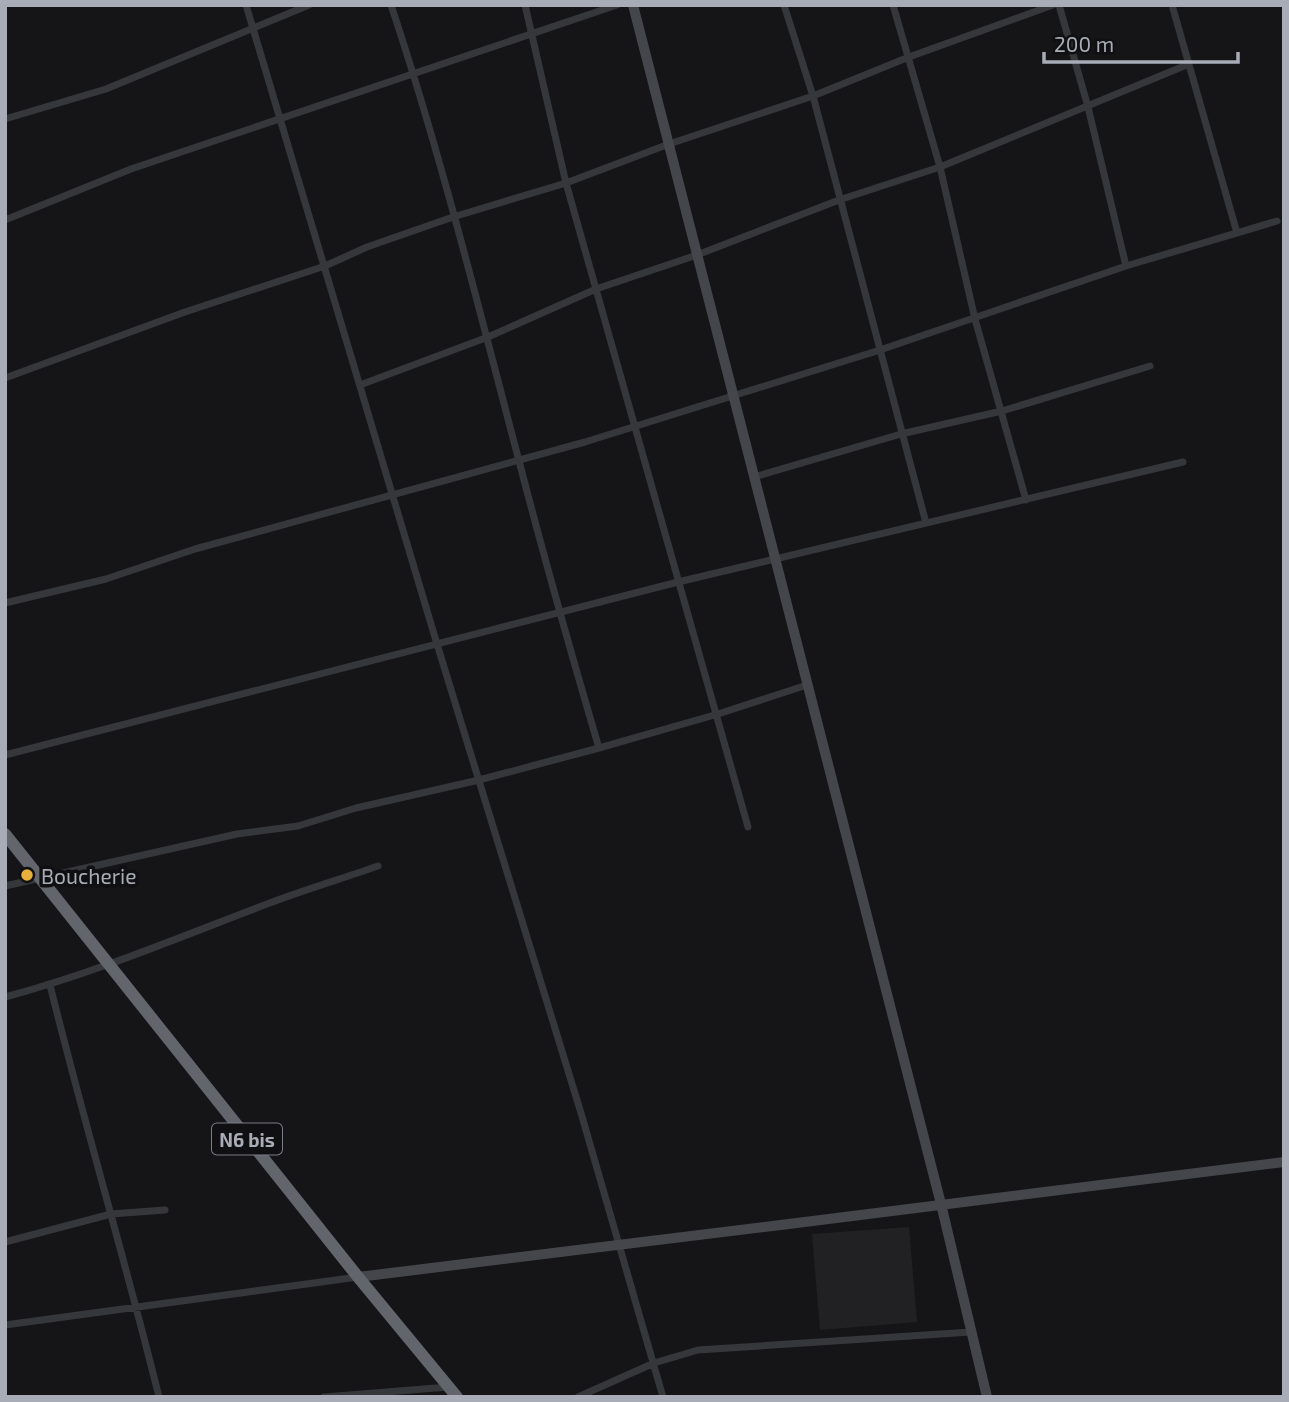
<svg xmlns="http://www.w3.org/2000/svg" width="1289" height="1402" font-family="'Exo 2',sans-serif">
	<style>
		.built { fill: #212124 }
		.lines { fill: none; stroke-linecap: round; stroke-linejoin: round }
		.street { stroke: #36373b; stroke-width: 7 }
		.secondary { stroke: #44464b; stroke-width: 10 }
		.highway { stroke: #62656c; stroke-width: 12 }
		.poi-dot { fill: #e7b03c; stroke: #101012; stroke-width: 2.5 }
		.labels { text-anchor: middle; dominant-baseline: central; stroke-width: 7; stroke-linejoin: round; paint-order: stroke }
		.shield { fill: #101012; stroke: #7a7d85; stroke-width: 2 }
		.shield-label { font-size: 19px; font-weight: bold; fill: #a8acb6 }
		.poi-label { font-size: 21px; fill: #a8acb6; stroke: #101012; text-anchor: start }
	</style>
	<rect width="100%" height="100%" fill="#151517"/>
	<path class="built" d="M909,1227l8,95 -97,8 -8,-96z"/>
	<g class="lines">
		<path class="street" d="M246,5l191,639 144,469 82,284
			M391,5c50,150 88,304 128,456 25,96 52,192 80,287
			M525,5l41,178 182,644
			M784,5l29,91 113,427
			M893,5l47,162 35,152 51,181
			M1059,5l29,102 38,159
			M1172,5l65,228
			M5,119l101,-30 203,-84
			M5,220l126,-51 486,-164
			M5,378l180,-66 140,-46 42,-19 86,-30 113,-34 103,-39 144,-48 96,-39 144,-52
			M360,385l128,-48 108,-48 101,-34 142,-55 101,-33 249,-103
			M754,477l147,-43 101,-23 148,-45
			M5,603l101,-24 89,-30 390,-107 295,-92 246,-84 151,-45
			M5,755l673,-173 505,-120
			M5,886l232,-52 61,-8 58,-18 123,-28 120,-32 119,-34 89,-29
			M50,985c34,138 75,274 109,412
			M5,997c90,-24 175,-60 262,-93 36,-14 74,-25 111,-38
			M5,1242l106,-28 54,-4
			M5,1325l353,-48
			M324,1397l125,-10
			M578,1397l76,-34 44,-13 273,-18"/>
		<path class="secondary" d="M633,5l308,1199 46,193
			M358,1277c309,-37 617,-77 926,-115"/>
		<path class="highway" d="M5,834l353,443 99,120"/>
	</g>
	<circle class="poi-dot" cx="27" cy="875" r="7"/>
	<g class="labels">
		<rect class="shield" x="212" y="1123.5" width="70" height="31" rx="5"/>
		<g class="shield-label">
			<text x="247" y="1139">N6 bis</text>
		</g>
		<g class="poi-label">
			<text x="41" y="875">Boucherie</text>
		</g>
	</g>
	<rect width="1289" height="1402" fill="none" stroke="#a8acb6" stroke-width="14"/>
	<path d="M1044 52v10h194v-10" fill="none" stroke="#a8acb6" stroke-width="3.5"/>
	<text x="1054" y="52" font-size="21" fill="#a8acb6" stroke="#101012" stroke-width="5" paint-order="stroke">200 m</text>
</svg>
